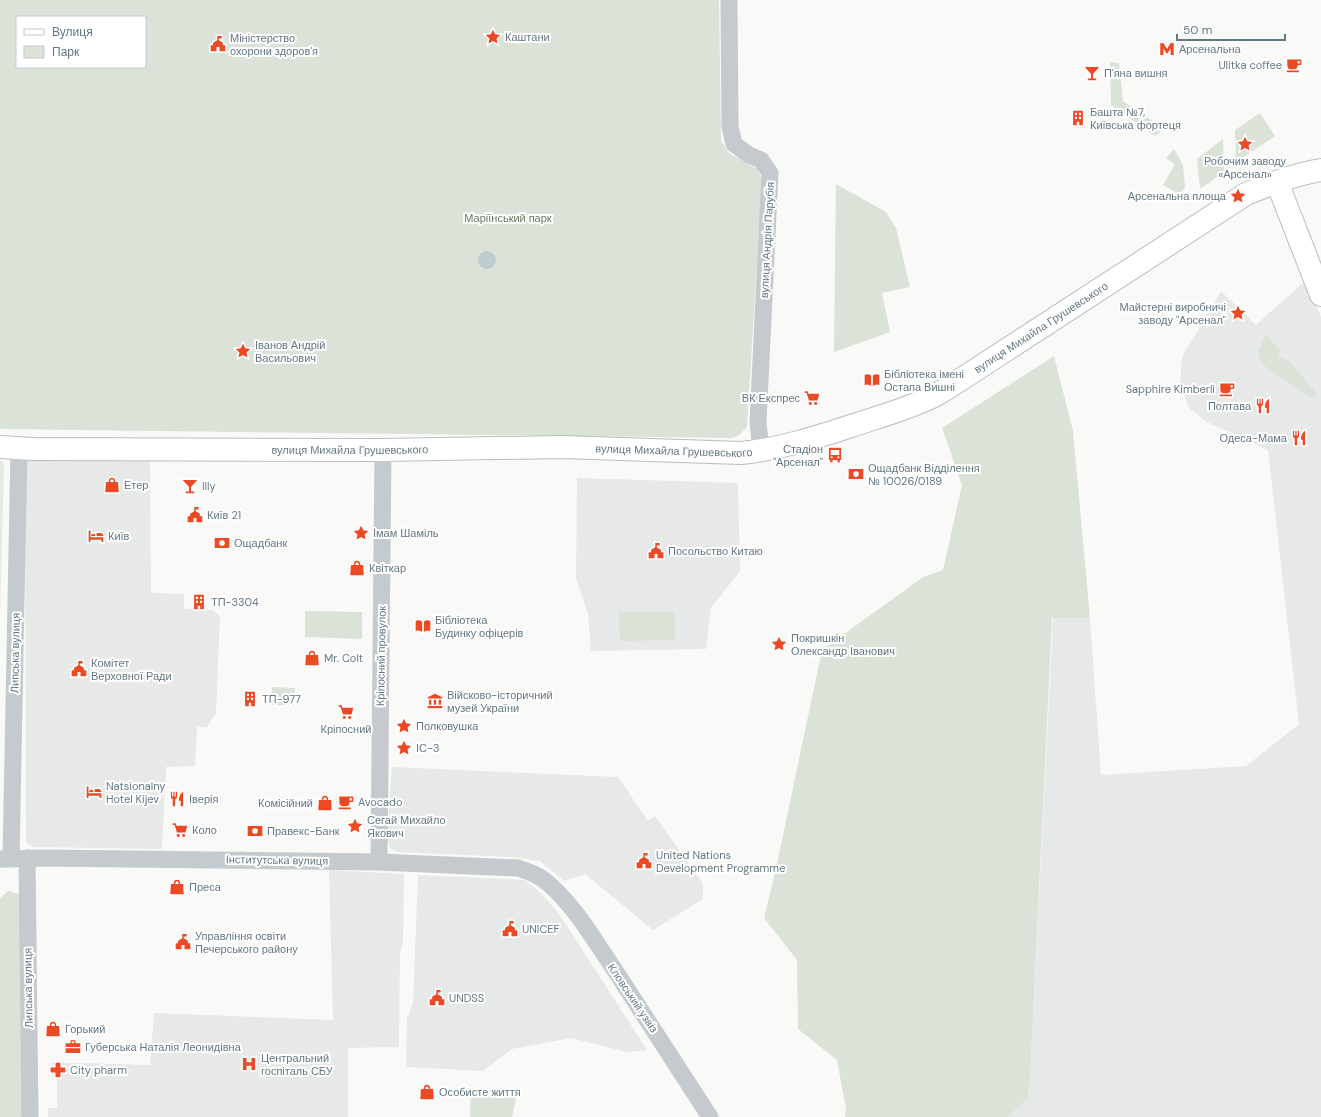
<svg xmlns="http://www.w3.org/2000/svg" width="1321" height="1117" font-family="'DM Sans',sans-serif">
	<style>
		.built { fill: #e7e9e8 }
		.green { fill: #dbe2d8; fill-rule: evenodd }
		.water { fill: #becbcf }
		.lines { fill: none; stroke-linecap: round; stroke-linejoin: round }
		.major-casing { stroke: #b8bdc0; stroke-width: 24 }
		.minor { stroke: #c4cacd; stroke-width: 17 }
		.major { stroke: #fff; stroke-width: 22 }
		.labels { text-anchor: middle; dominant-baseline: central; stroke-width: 4; stroke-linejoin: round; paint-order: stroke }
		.poi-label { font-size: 11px; fill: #637783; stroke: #fff; text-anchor: start }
		.park-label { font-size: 11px; fill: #687a62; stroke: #fff }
		.street-label { font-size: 11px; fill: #637783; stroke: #fff }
	</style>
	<rect width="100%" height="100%" fill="#f9f9f7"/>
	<path class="built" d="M1306,280l15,37v800h-313l20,-19 2,-19 23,-461h37l11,157 145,-9 53,-42 -31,-274 -61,-28 -18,-14 -9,-24 2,-27 39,-66 35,34z
		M31,458l119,3 1,132 33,1v15l29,1 7,6 -4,97 -9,14h-10l-2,39 -29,1 -4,82 -128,-2 -5,-2 -3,-4 -1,-377 2,-4z
		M0,460l3,3 1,3 -4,152z
		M577,478l161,5 2,88 -29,37 -5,41 -115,2 -3,-37 -12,-36z
		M392,767l226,10 30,44 7,-5 48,68v15l-50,31 -68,-56 -21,7 -24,-20 -29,-4 -113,-5 -8,-4 -3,-12z
		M329,870l75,4 -1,68 -3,11 -1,94 -51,1v69h-300v-9h9v-34l-4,-3 -1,-8h30l68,2 4,-52 179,7z
		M418,875l107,5 17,14 18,21 87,135 -20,2 -56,-14 -59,11 -29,22 -77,-4 1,-49 6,-15z"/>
	<path class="green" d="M0,0h719l2,141 8,12 28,16 5,11 -15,247 -9,9 -7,2 -731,-9zM17,17h128v50h-128z
		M1110,62l9,1 4,38 41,28 -9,7 -44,-31z
		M1260,113l15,23 -39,26 -1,-32z
		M1223,139l1,33 -24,17 -3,-30z
		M1174,149l9,16 2,23 -6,6 -16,-9 12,-21 -9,-6z
		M836,184l50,28 10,16 14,59 -28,6 8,39 -56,20z
		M1266,335l14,15 -2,6 12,6 27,32 -4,5 -50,-34c-8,-13 -3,-17 3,-30z
		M1054,356l19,75 17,187h-38l-22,461 -2,19 -20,19h-163l1,-8 -9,-49 -39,-31 -1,-69 -33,-42 11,-45 47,-223 101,-73 20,-7 19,-85 -20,-57z
		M305,611l57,1v27l-57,-2z
		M619,612h56v28l-55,1z
		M272,687l23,1 -1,17h-23z
		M8,891l16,5 6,221h-30v-219z
		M471,1089l47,1 -6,27h-42z"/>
	<path class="water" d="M478 260a9 9 0 1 1 18 0a9 9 0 1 1-18 0Z"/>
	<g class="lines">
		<defs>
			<g id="major">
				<path d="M1277,182l44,113"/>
				<path id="s1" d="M0,447l34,2 349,1 178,-3 180,6c38,-4 74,-15 110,-27 27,-9 57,-17 83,-30 9,-5 17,-10 26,-16l286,-186c25,-10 49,-20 75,-24"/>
			</g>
		</defs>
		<use href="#major" class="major-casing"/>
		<path class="minor" d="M729,0l1,127 4,17 15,11 12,5 9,13 -12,249 3,29
			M27,858l3,259
			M0,859l44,-1 335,4 139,6c12,4 23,8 32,17 27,24 46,58 66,87 31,48 63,97 94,145
			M11,859l8,-411
			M379,862l4,-412"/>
		<use href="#major" class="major"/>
	</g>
	<defs>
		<symbol id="sight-bare" viewBox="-9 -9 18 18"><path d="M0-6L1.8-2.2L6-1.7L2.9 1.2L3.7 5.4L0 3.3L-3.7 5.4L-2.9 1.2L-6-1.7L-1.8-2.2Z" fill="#ec4925" stroke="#fff" stroke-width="2.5" paint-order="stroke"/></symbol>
		<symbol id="civic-bare" viewBox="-9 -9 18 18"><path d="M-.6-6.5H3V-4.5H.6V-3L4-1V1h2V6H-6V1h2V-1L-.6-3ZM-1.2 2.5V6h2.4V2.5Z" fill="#ec4925" stroke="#fff" stroke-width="2.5" paint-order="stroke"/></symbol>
		<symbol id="metro-bare" viewBox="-9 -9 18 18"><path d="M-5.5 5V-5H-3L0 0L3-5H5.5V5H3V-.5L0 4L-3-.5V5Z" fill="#ec4925" stroke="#fff" stroke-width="2.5" paint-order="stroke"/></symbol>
		<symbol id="cafe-bare" viewBox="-9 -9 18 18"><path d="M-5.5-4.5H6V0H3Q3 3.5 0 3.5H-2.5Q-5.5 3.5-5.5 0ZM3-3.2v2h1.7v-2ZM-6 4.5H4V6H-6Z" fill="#ec4925" stroke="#fff" stroke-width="2.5" paint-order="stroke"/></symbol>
		<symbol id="bar-bare" viewBox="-9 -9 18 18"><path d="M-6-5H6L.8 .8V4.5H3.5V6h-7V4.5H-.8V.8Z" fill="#ec4925" stroke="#fff" stroke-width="2.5" paint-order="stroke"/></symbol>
		<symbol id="building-bare" viewBox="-9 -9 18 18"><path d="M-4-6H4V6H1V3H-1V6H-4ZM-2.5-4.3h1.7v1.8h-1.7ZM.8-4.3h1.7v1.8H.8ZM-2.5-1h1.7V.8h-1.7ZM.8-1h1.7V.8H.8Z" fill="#ec4925" stroke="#fff" stroke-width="2.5" paint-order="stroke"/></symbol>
		<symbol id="library-bare" viewBox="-9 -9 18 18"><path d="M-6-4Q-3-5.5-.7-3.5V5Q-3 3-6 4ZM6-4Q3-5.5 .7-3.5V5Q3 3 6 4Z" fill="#ec4925" stroke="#fff" stroke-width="2.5" paint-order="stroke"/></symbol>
		<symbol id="supermarket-bare" viewBox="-9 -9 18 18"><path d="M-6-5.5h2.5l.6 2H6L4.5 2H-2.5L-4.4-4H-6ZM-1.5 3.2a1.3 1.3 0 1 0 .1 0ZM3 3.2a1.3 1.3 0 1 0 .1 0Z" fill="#ec4925" stroke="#fff" stroke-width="2.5" paint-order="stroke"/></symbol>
		<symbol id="restaurant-bare" viewBox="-9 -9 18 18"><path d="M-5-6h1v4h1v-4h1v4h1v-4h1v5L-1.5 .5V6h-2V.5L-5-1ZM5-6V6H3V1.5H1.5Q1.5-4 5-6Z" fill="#ec4925" stroke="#fff" stroke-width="2.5" paint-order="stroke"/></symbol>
		<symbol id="bus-bare" viewBox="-9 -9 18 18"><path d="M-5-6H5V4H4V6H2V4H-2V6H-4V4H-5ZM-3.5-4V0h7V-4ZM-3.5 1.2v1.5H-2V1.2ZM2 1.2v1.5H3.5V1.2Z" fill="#ec4925" stroke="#fff" stroke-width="2.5" paint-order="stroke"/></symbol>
		<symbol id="bank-bare" viewBox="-9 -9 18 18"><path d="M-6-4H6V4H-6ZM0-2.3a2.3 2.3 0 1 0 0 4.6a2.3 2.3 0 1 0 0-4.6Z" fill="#ec4925" stroke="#fff" stroke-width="2.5" paint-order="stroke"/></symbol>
		<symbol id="shop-bare" viewBox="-9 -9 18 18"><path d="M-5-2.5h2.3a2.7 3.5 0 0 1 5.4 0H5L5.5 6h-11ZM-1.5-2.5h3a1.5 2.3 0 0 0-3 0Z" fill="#ec4925" stroke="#fff" stroke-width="2.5" paint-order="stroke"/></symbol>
		<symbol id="hotel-bare" viewBox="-9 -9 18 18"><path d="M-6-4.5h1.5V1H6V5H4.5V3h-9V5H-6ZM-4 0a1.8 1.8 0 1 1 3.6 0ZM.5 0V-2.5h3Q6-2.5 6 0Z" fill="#ec4925" stroke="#fff" stroke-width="2.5" paint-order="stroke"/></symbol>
		<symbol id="museum-bare" viewBox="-9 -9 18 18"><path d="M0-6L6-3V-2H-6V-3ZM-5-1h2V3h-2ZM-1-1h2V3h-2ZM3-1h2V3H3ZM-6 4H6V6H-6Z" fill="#ec4925" stroke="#fff" stroke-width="2.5" paint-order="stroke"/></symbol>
		<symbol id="office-bare" viewBox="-9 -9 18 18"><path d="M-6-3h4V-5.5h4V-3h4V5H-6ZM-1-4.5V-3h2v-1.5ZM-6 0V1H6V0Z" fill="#ec4925" stroke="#fff" stroke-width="2.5" paint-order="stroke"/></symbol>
		<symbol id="hospital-bare" viewBox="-9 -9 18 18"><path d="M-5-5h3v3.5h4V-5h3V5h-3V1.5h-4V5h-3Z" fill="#ec4925" stroke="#fff" stroke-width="2.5" paint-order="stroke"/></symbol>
		<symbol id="pharmacy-bare" viewBox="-9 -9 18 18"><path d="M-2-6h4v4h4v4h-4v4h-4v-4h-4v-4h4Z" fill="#ec4925" stroke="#fff" stroke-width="2.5" paint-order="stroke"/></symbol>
	</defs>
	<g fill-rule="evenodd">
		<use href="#sight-bare" x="482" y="26" width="22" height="22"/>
		<use href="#civic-bare" x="207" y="33" width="22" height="22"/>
		<use href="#metro-bare" x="1156" y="38" width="22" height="22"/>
		<use href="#cafe-bare" x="1283" y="54" width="22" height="22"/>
		<use href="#bar-bare" x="1081" y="62" width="22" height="22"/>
		<use href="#building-bare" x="1067" y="107" width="22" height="22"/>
		<use href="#sight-bare" x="1234" y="133" width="22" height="22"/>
		<use href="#sight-bare" x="1227" y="185" width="22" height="22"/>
		<use href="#sight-bare" x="1227" y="302" width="22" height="22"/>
		<use href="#sight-bare" x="232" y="340" width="22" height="22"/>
		<use href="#library-bare" x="861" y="369" width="22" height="22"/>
		<use href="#cafe-bare" x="1216" y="378" width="22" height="22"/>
		<use href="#supermarket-bare" x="801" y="387" width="22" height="22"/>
		<use href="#restaurant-bare" x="1252" y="395" width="22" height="22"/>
		<use href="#restaurant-bare" x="1288" y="427" width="22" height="22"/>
		<use href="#bus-bare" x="824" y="444" width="22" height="22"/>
		<use href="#bank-bare" x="845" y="463" width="22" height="22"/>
		<use href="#shop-bare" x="101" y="474" width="22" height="22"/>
		<use href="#bar-bare" x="179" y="475" width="22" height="22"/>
		<use href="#civic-bare" x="184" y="504" width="22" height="22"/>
		<use href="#sight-bare" x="350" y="522" width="22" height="22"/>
		<use href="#hotel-bare" x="85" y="525" width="22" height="22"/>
		<use href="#bank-bare" x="211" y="532" width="22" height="22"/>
		<use href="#civic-bare" x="645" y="540" width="22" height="22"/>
		<use href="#shop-bare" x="346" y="557" width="22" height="22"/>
		<use href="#building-bare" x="188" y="591" width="22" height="22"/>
		<use href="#library-bare" x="412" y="615" width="22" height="22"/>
		<use href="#sight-bare" x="768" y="633" width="22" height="22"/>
		<use href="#shop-bare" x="301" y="647" width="22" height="22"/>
		<use href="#civic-bare" x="68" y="658" width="22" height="22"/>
		<use href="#building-bare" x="239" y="688" width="22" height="22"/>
		<use href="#museum-bare" x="424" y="690" width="22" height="22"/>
		<use href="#supermarket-bare" x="335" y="701" width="22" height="22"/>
		<use href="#sight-bare" x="393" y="715" width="22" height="22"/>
		<use href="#sight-bare" x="393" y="737" width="22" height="22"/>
		<use href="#hotel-bare" x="83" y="781" width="22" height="22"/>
		<use href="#restaurant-bare" x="166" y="788" width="22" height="22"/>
		<use href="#cafe-bare" x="335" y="791" width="22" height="22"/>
		<use href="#shop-bare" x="314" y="792" width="22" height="22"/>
		<use href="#sight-bare" x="344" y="815" width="22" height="22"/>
		<use href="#supermarket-bare" x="169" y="819" width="22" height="22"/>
		<use href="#bank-bare" x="244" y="820" width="22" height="22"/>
		<use href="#civic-bare" x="633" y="850" width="22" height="22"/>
		<use href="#shop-bare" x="166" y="876" width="22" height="22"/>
		<use href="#civic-bare" x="499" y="918" width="22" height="22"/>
		<use href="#civic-bare" x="172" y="931" width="22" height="22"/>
		<use href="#civic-bare" x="426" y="987" width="22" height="22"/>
		<use href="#shop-bare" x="42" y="1018" width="22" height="22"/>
		<use href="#office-bare" x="62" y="1036" width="22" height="22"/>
		<use href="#hospital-bare" x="238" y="1053" width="22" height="22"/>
		<use href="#pharmacy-bare" x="47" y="1059" width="22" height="22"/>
		<use href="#shop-bare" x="416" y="1081" width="22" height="22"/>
	</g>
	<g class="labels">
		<g class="poi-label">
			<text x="505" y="37">Каштани</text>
			<text x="230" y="38">Міністерство<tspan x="230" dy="13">охорони здоров'я</tspan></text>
			<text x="1179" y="49">Арсенальна</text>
			<text x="1282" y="65" text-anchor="end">Ulitka coffee</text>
			<text x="1104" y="73">П'яна вишня</text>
			<text x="1090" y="112">Башта №7,<tspan x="1090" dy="13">Київська фортеця</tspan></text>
			<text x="1245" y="161" text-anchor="middle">Робочим заводу<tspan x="1245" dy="13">«Арсенал»</tspan></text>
			<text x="1226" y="196" text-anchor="end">Арсенальна площа</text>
			<text x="1226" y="307" text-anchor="end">Майстерні виробничі<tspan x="1226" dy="13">заводу "Арсенал"</tspan></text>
			<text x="255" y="345">Іванов Андрій<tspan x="255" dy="13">Васильович</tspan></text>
			<text x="884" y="374">Бібліотека імені<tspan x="884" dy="13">Остапа Вишні</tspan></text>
			<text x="1215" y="389" text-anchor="end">Sapphire Kimberli</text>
			<text x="800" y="398" text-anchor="end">ВК Експрес</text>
			<text x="1251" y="406" text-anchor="end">Полтава</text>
			<text x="1287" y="438" text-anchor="end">Одеса-Мама</text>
			<text x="823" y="449" text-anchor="end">Стадіон<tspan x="823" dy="13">"Арсенал"</tspan></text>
			<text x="868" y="468">Ощадбанк Відділення<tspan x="868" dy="13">№ 10026/0189</tspan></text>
			<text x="124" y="485">Етер</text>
			<text x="202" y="486">Illy</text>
			<text x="207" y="515">Київ 21</text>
			<text x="373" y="533">Імам Шаміль</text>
			<text x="108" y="536">Київ</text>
			<text x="234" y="543">Ощадбанк</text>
			<text x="668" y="551">Посольство Китаю</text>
			<text x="369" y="568">Квіткар</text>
			<text x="211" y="602">ТП-3304</text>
			<text x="435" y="620">Бібліотека<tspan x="435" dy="13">Будинку офіцерів</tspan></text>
			<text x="791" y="638">Покришкін<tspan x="791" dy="13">Олександр Іванович</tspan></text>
			<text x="324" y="658">Mr. Colt</text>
			<text x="91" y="663">Комітет<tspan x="91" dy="13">Верховної Ради</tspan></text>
			<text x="447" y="695">Війсково-історичний<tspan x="447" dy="13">музей України</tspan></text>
			<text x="262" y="699">ТП-977</text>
			<text x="416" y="726">Полковушка</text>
			<text x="346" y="729" text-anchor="middle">Кріпосний</text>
			<text x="416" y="748">ІС-3</text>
			<text x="106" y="786">Natsionalny<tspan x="106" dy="13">Hotel Kijev</tspan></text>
			<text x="189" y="799">Іверія</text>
			<text x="358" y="802">Avocado</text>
			<text x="313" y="803" text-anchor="end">Комісійний</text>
			<text x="367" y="820">Сегай Михайло<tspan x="367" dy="13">Якович</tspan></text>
			<text x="192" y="830">Коло</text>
			<text x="267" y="831">Правекс-Банк</text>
			<text x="656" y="855">United Nations<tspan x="656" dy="13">Development Programme</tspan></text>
			<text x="189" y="887">Преса</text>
			<text x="522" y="929">UNICEF</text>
			<text x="195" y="936">Управління освіти<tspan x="195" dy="13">Печерського району</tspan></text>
			<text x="449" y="998">UNDSS</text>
			<text x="65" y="1029">Горький</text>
			<text x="85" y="1047">Губерська Наталія Леонидівна</text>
			<text x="261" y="1058">Центральний<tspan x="261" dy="13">госпіталь СБУ</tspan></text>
			<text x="70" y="1070">City pharm</text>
			<text x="439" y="1092">Особисте життя</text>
		</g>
		<g class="park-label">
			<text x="508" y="218">Маріїнський парк</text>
		</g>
		<g class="street-label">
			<text transform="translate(767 240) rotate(-87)">вулиця Андрія Парубія</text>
			<text stroke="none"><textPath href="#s1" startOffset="1070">вулиця Михайла Грушевського</textPath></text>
			<text stroke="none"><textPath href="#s1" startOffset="350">вулиця Михайла Грушевського</textPath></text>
			<text stroke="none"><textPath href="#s1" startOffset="674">вулиця Михайла Грушевського</textPath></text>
			<text transform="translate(15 653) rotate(-89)">Липська вулиця</text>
			<text transform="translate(381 656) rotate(-89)">Кріпосний провулок</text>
			<text transform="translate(277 860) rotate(1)">Інститутська вулиця</text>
			<text transform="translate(28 988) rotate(-91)">Липська вулиця</text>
			<text transform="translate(633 998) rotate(56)">Кловський узвіз</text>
		</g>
	</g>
	<rect x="16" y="16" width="130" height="52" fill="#ffffff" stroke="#c1c9cd"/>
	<rect x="24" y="29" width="20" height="6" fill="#ffffff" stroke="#c1c9cd"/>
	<text x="52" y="36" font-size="12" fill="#637783">Вулиця</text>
	<rect x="24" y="46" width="20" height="12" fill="#dbe2d8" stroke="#c1c9cd"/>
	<text x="52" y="56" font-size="12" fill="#637783">Парк</text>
	<path d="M1177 34v6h108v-6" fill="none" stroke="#637783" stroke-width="2"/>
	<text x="1183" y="34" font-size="12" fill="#637783" stroke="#ffffff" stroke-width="3" paint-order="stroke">50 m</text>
</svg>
